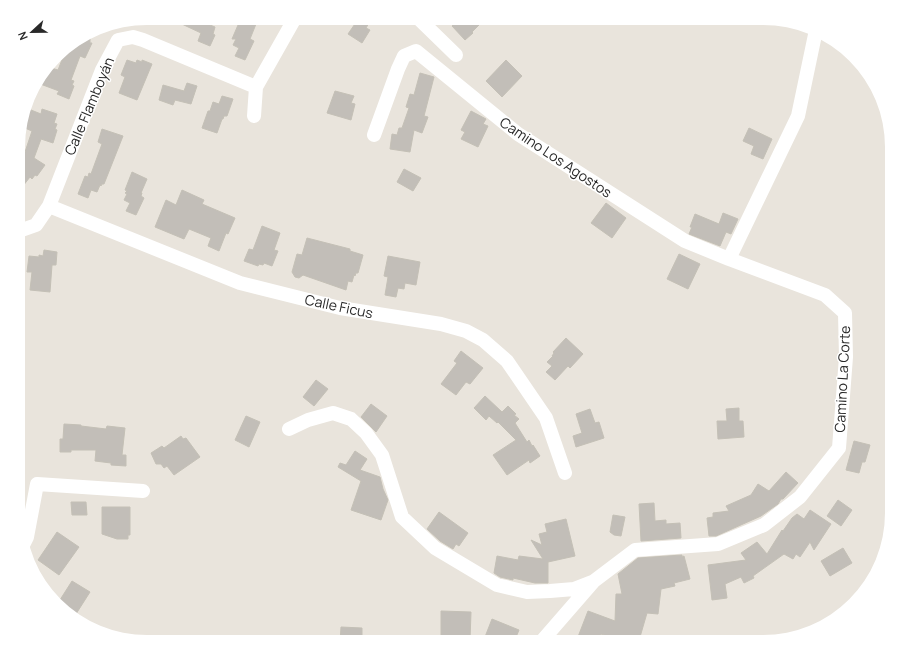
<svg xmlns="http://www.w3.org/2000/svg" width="910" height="660" font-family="Manrope,sans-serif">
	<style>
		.building { fill: #c2beb8; stroke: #c4c0b6 }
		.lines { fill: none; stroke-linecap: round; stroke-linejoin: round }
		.minor { stroke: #fff; stroke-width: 14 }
		.labels { text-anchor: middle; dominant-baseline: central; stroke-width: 3; stroke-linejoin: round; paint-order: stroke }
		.street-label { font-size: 14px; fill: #292929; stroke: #fff }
	</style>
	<rect width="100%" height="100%" fill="#e9e4dc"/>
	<path class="building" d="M169,18h28l13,6v1l5,2 -2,7 2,1 -5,11 -12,-5 3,-8z
		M241,18l15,6 -6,15 4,2 -9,19 -10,-4 4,-8 -6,-3 3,-6h-4z
		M359,18h13l-6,10 4,2 -8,13 -14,-9z
		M460,18h12l7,7 -7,7 1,1 -8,7 -13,-14z
		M90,33v10h2l-7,15 -5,-2 -9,24 3,1 -2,4 2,1 -5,13 -12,-5 2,-3 -24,-9 13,-15 10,3 9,-23z
		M127,60l9,3 1,-3 5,2v-2l10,4 -15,36 -18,-7 6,-16 -4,-2z
		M506,60l16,16 -20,21 -16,-16z
		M420,73l14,4 -10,39 4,1 -6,16 -8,-3 -4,22 -20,-3 2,-15 5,1 2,-7h3l7,-20 -3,-1 4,-13 4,1z
		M187,83l10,3 -6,18 -16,-4 -2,5 -14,-5 4,-15 21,6z
		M335,91l19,5 -3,7 4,1 -4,16 -24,-7z
		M222,96l11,3 -6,17h-3l-1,3h-1l-5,14 -15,-5 6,-17h2l3,-9 6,2z
		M26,108l15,6 1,-5 15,5 -3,9 3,1 -2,5 2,1 -4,13 -12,-4 -7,19 11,7 -8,11 -2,-1 -3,4 -2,-2 -11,14v-39l5,3 8,-24 -12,-5z
		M471,111l15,8 -3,5 5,2 -10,21 -17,-8 4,-7 -4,-2z
		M749,128l23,11 -9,20 -12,-5 3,-8 -11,-5z
		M102,129l21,7 -19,48h-2l-1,2 -1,-1 -3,7 -6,-2 -3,8 -10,-4 7,-18 3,1 1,-4 2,1 11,-30 -4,-2z
		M404,169l17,9 -8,13 -16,-9z
		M132,172l15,7 -6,14h1l-1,3 3,2 -8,17 -10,-4 4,-8 -6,-3 3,-6 -2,-1 2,-2 -2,-1z
		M182,190l22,10 -2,4 33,14 -7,16 -2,-1 -7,18 -11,-5 3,-8 -22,-9 -5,10 -29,-12 11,-27 10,5z
		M606,203l20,15 -14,20 -21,-15z
		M723,213l15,6 -7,15 -5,-2 -6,14 -31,-12 3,-7h-2l5,-13 24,10z
		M262,226l18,7 -6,17 4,1 -6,15 -8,-3 -1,2 -4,-1 -1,2 -14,-5 5,-12 4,1z
		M307,238l43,11v2l13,4 -5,18h-2l-1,3 -1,-1 -2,7 -4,-1 -2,9 -43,-15 -4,3 -4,-1 -3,-5 5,-18 5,1z
		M44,250l13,2 -1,13h-4l-2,27 -20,-2 2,-18h-5l2,-16 10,1v-2l4,1z
		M679,254l21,10 -12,25 -21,-10z
		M388,256l32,6 -4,23 -11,-2 -1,6 -6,-1 -2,9 -11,-2 3,-18 -4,-1z
		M566,338l17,16 -13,14 -2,-2 -13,14 -9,-8 6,-6 -5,-4 6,-6h-1l2,-3 -1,-1z
		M461,351l22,17 -13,16 -4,-2 -10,13 -15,-11 16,-21 -3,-2z
		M316,380l12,9 -14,17 -11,-9z
		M485,396l17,16 6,-6 8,8 -2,1 5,4 -4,4 12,19 2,-2 3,6 1,-1 7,11 -10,7 -1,-3 -22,15 -14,-20 23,-15 -18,-18 -1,1 -8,-7 -3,4 -12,-12z
		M371,404l16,12 -11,16 -15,-15z
		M739,408v13h4l1,16 -26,2 -1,-18h10l-1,-12z
		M590,409l5,14 4,-1 5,16 -28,9 -3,-11 9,-3 -6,-19z
		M246,416l14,6 -11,25 -14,-7z
		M64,424l17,1v1l25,3 1,-3 18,2 -3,27h4v11l-15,-1v-2l-16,-2 1,-11h-25v2h-11v-13h3z
		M181,436l2,3 3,-1 14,19 -26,18 -7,-9 -3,2 -3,-4h-5l-5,-11 11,-7 2,2z
		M854,441l16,4 -5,17h-3l-3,11 -13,-3z
		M355,451l12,8 -7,11 20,7 3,12 5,11 -7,20 -30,-10 10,-29 -23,-14 2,-4 6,2z
		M786,472l12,11 -15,16h-2l-3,5 -17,12 -45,20h-7l-2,-18 6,-1v-4l16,-2 -3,-5 25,-11 7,-11 11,7z
		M838,500l14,10 -11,16 -14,-10z
		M71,502h15l1,13h-15z
		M654,503l1,18 11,-1v4l14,-1 1,15 -40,3 -2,-37z
		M102,507h28v28h-2v4h-11l-15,-5z
		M810,510l21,14 -17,26 -4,-8 -10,15 -4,-3 -3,5 -9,-5 -31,22 1,2 -10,5 -3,-6 -16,7 2,14 -15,2 -4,-35 38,-5 -5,-7 16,-11 10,12 15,-24 1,1 9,-13 5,-4 7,5z
		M439,512l29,21 -9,13 -3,-2 -3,5 -13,-8 -13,-12z
		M613,515l12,2 -4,19 -7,-1 -4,-3z
		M566,519l9,37 -27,6v21h-13l-22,-5v2l-13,-3 -6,-4 3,-17 21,4 1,-4 24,3 -12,-19 11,5 -3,-11 8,-2 -2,-8z
		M57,532l22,15 -20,28 -21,-15z
		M843,548l9,15 -22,13 -9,-15z
		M682,555v2l2,-1 6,23 -16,4 1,3 -14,3 -3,25 -11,-1 -7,24 -7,-2 -2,7h-3l-27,-8 -3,8h-22l12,-31 27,10 1,-27h6l-4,-20 20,-16z
		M72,581l18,11 -14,22 -18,-11z
		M441,611l30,1 -1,28 -29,-1z
		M492,619l27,11 -5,12h-31z
		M341,627l21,1v14h-22z"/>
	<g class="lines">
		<path class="minor" d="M418,18l38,37
			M254,116l2,-29 39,-69
			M374,135l24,-66 6,-13 12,-5 102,83 167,107 44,18 96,36 20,18 1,44 -7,91 -39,49 -36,28 -46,19 -83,6 -41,31 -53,61
			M49,206l191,77 100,25 101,16 25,7 17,9 24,21 39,57 19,55
			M19,231l17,-6 13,-19 53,-136 16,-30 15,-3 10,3 113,47
			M729,259l69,-143 18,-86
			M289,429l19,-9 25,-7 18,6 15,14 16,22 20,62 33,31 62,37 30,7 23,-1 24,-2 18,-7
			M24,543l3,-6 10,-53 106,7"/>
	</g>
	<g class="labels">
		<g class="street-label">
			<text transform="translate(89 106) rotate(-67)">Calle Flamboyán</text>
			<text transform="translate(556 157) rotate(34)">Camino Los Agostos</text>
			<text transform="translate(339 306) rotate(12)">Calle Ficus</text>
			<text transform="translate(842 379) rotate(-87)">Camino La Corte</text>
		</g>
	</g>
	<path d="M0 0H910V660H0ZM147 25H763A122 122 0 0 1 885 147V513A122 122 0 0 1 763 635H147A122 122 0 0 1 25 513V147A122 122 0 0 1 147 25Z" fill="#fff" fill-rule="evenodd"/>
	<g transform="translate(32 32) rotate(248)" stroke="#ffffff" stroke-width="3" paint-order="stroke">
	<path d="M0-3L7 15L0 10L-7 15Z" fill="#292929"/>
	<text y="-6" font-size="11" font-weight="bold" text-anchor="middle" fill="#292929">N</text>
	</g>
</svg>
